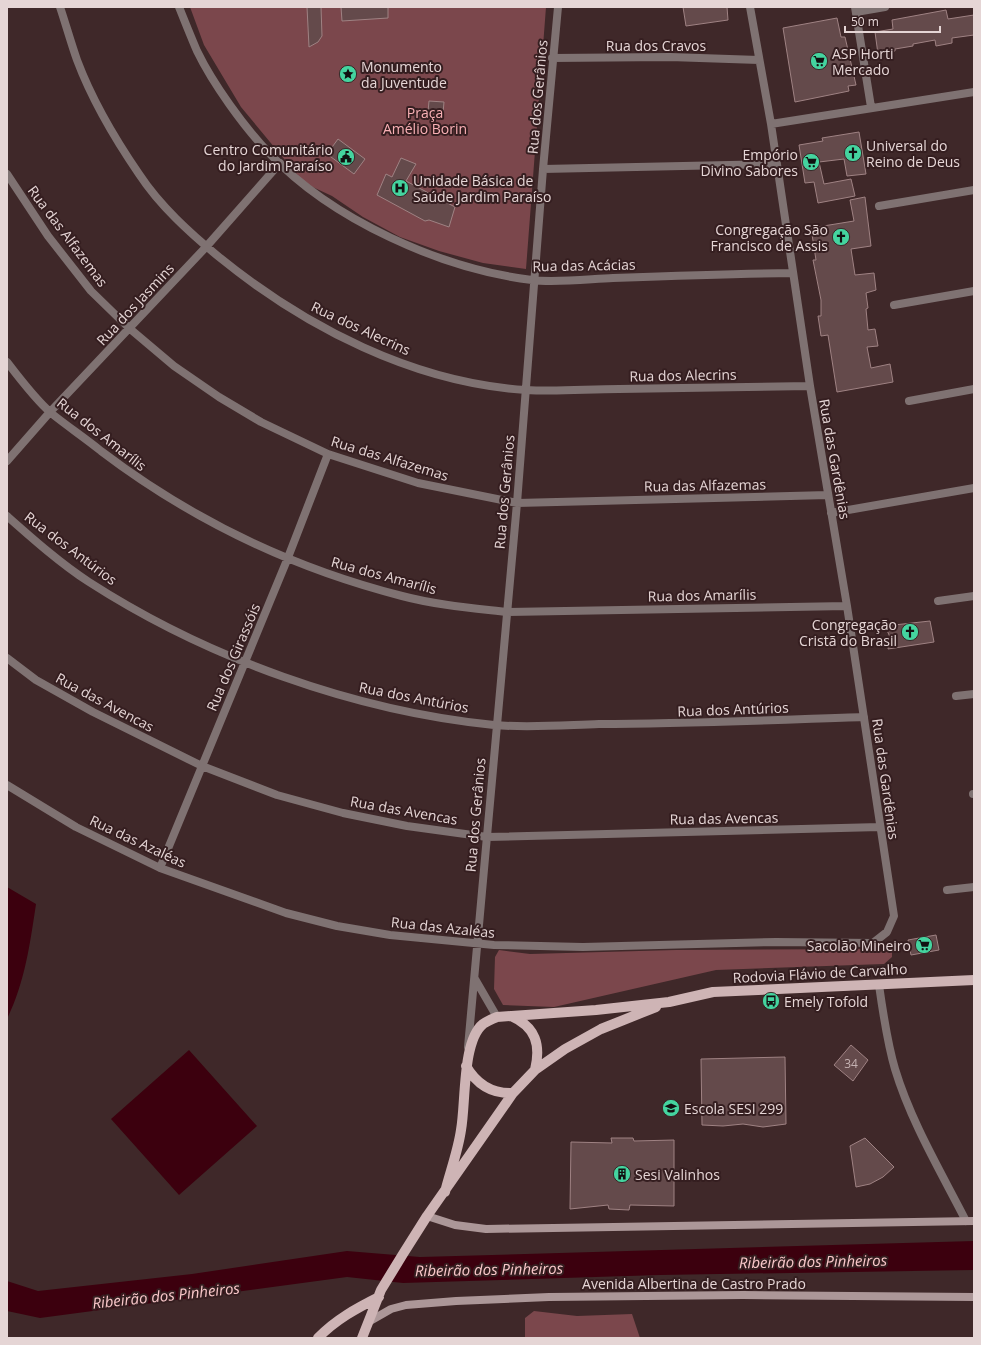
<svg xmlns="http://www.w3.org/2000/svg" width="981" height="1345" font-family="'Open Sans',sans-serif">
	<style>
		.green { fill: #7b474c }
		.water { fill: #3c000e }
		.building { fill: #644a4b; stroke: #9f8283 }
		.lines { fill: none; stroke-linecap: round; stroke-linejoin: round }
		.street { stroke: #7f7272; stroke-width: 8 }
		.secondary { stroke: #ac9798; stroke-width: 8 }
		.primary { stroke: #ceb4b5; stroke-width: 10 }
		.labels { text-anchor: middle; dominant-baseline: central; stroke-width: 4; stroke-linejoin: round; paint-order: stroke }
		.number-label { font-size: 12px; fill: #c5b2b2 }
		.street-label { font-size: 14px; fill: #e5d5d5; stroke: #351e20 }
		.poi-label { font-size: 14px; fill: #e5d5d5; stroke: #351e20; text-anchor: start }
		.park-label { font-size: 14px; fill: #fab1b6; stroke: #351e20 }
		.water-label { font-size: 15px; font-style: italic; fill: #fac8ca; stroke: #351e20 }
	</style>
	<rect width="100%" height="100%" fill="#3f2829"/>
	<path class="green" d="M190,7h356l-20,262 -43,-6 -44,-12 -39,-14 -37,-20 -31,-21 -28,-13 -63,-76 -37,-62z
		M892,949v8l-8,7 -168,6 -162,37 -51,-2 -9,-16 1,-32 4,-7 31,4 146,-4z
		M534,1311l43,5 55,-2 8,24h-115v-20z"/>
	<path class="water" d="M7,887l29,17c-6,40 -11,78 -29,115z
		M189,1050l68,76 -78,69 -68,-76z
		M974,1241v29l-314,5 -257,8 -56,-6 -307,41 -33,-7v-30l31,10 154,-17 155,-23 73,6z"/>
	<path class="building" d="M307,7h14l1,29 -4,6 -9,5z
		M341,7h47v11l-46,3z
		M683,7h44l1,13 -42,6z
		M946,10l2,9 26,-4v20l-22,3v5l-16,3 -1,-6 -22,4v2l-18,3v2l-17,3 -3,-22 18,-3 -1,-9z
		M837,18l4,19h4l11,48 -8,1 1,5 -54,11 -12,-74z
		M429,101l15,1 -1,11 -15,-1z
		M859,132l7,42 -19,2 -3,-17 -25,3 5,22 27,-5 4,17 -37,7 -4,-21 -9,1 -6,-38 24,-4 -1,-3z
		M338,139l27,20 -11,15 -27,-20z
		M401,158l15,6 -10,17 49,26 -6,20 -20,-7 -4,1 -48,-26 9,-21 6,3z
		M865,197l6,49 -20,3 4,26 19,-2 2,17 -10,3 2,15 -2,1 2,21 7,-1 3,17 -11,1 4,21 19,-4 3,18 -56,10 -9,-57 -7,1 -3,-20h3v-16l-8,-40h3l-5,-32 43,-7 -4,-21z
		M930,621l4,21 -46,7 2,-12 -5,-11z
		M936,935l3,15 -28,5 -3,-15z
		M851,1045l17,15 -15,21 -19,-16z
		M785,1057l1,67 -23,3 -20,-3 -20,2 -21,-1 -1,-66z
		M611,1138h22l1,3 40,-1v66l-44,-1 -1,5 -20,-1 -1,-4 -38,4 1,-67 41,1z
		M865,1138l29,29 -11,10 -13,7 -14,3 -6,-41z"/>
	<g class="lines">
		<path class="street" d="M60,7c6,18 11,36 17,53 15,40 38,79 62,114 21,32 51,59 80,83 86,70 195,126 307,133 31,2 62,-1 93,-1 64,-1 127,-2 191,-3
			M179,7c6,15 12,30 18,44 16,33 47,76 72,102 63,67 173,116 263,127 23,3 57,-1 81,-2 60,-2 120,-4 180,-5
			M855,7l16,100
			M856,12l29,-5
			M552,58l118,-1 89,3
			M771,124l203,-32
			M543,169l233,-5
			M7,174l41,62 43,55 38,37 45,38 45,31 42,25 67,32 90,29 99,20 311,-8
			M879,206l95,-16
			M894,305l80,-14
			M7,362c13,17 28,37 44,51 16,13 34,25 50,38 91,69 191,117 301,145 34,9 70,12 105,16l340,-6
			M909,401l65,-12
			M7,461l43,-49 156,-165 74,-84
			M831,513l143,-25
			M7,516c26,23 53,47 82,66 118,76 265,129 405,143 35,3 71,0 105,-1 89,0 177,-4 265,-7
			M938,601l36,-5
			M7,658l29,22 57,32 109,54 75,29 66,18 64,13 80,11 393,-10
			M956,696l18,-2
			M7,785l69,42 84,41 126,45 51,13 53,9 104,10 89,2 193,-5 97,1 14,-11 7,-16 -47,-310 -37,-220 -39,-262 -21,-117
			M973,794h1
			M160,868l127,-308 41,-106
			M947,890l27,-3
			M475,979l22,38
			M879,985c4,28 8,57 16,84 16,53 46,103 71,152
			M468,1047l49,-544 26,-334 15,-162"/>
		<path class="secondary" d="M427,1216l28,9 31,4 488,-8
			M370,1321l21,-12 15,-4 50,-4 93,-4 194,-2 231,2"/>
		<path class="primary" d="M511,1016c25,11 30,29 24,54
			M466,1066c11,19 26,28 47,27
			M445,1192c5,-20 13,-41 16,-62 5,-27 1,-89 22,-106 4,-3 9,-5 14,-7l99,-7 73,-8 44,-10 261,-12
			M318,1338c17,-18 39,-30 61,-41
			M362,1338l19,-48 22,-36 24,-38 86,-123 22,-23 30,-21 36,-20 55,-22"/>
	</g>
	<defs>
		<symbol id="supermarket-disc" viewBox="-11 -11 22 22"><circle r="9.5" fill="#44d49f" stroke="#351e20"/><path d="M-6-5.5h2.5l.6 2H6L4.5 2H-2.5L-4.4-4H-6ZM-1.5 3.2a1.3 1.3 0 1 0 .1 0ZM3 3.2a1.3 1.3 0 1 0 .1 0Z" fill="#111"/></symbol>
		<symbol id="sight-disc" viewBox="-11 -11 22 22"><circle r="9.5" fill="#44d49f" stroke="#351e20"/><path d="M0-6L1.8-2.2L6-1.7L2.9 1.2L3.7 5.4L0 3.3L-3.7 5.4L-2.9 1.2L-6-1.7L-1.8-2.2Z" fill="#111"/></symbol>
		<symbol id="church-disc" viewBox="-11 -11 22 22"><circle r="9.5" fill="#44d49f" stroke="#351e20"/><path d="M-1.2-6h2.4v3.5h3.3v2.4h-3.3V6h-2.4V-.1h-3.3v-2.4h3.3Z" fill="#111"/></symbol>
		<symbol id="civic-disc" viewBox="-11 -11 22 22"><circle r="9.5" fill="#44d49f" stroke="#351e20"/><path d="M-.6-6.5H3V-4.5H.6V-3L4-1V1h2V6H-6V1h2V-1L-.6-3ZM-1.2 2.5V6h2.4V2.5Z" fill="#111"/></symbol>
		<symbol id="hospital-disc" viewBox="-11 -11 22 22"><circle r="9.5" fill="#44d49f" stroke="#351e20"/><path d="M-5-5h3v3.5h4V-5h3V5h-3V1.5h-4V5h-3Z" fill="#111"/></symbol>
		<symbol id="bus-disc" viewBox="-11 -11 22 22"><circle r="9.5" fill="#44d49f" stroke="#351e20"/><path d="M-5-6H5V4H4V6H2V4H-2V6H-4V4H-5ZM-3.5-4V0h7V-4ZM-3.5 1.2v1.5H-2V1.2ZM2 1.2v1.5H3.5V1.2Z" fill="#111"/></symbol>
		<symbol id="school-disc" viewBox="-11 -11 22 22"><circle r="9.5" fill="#44d49f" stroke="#351e20"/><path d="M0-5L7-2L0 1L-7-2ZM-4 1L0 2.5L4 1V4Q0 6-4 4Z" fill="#111"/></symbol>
		<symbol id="building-disc" viewBox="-11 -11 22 22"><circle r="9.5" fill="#44d49f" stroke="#351e20"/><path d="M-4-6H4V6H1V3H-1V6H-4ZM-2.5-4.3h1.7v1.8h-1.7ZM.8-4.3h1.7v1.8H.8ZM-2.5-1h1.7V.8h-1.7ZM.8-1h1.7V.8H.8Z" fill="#111"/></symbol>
	</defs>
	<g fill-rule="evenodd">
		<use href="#supermarket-disc" x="809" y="51" width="20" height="20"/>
		<use href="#sight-disc" x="338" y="64" width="20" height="20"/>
		<use href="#church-disc" x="843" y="143" width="20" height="20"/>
		<use href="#civic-disc" x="336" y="147" width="20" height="20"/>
		<use href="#supermarket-disc" x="801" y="152" width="20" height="20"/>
		<use href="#hospital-disc" x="390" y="178" width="20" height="20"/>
		<use href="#church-disc" x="831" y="227" width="20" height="20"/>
		<use href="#church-disc" x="900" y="622" width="20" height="20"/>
		<use href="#supermarket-disc" x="914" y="935" width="20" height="20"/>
		<use href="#bus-disc" x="761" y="991" width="20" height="20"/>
		<use href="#school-disc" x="661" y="1098" width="20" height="20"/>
		<use href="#building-disc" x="612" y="1164" width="20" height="20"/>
	</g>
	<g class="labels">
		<g class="number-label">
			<text x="851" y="1063">34</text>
		</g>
		<g class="street-label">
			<text x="656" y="45">Rua dos Cravos</text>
			<text transform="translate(537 97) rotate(-85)">Rua dos Gerânios</text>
			<text transform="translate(68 236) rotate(53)">Rua das Alfazemas</text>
			<text transform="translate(584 265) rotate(-1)">Rua das Acácias</text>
			<text transform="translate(135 304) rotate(-47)">Rua dos Jasmins</text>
			<text transform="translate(361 328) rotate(25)">Rua dos Alecrins</text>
			<text transform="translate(683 375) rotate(-1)">Rua dos Alecrins</text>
			<text transform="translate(102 434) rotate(38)">Rua dos Amarílis</text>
			<text transform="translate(390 458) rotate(17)">Rua das Alfazemas</text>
			<text transform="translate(835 459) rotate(80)">Rua das Gardênias</text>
			<text transform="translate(705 485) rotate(-1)">Rua das Alfazemas</text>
			<text transform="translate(504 492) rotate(-85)">Rua dos Gerânios</text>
			<text transform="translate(71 548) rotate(37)">Rua dos Antúrios</text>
			<text transform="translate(384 575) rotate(15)">Rua dos Amarílis</text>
			<text transform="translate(702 595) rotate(-1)">Rua dos Amarílis</text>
			<text transform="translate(233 657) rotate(-67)">Rua dos Girassóis</text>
			<text transform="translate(414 697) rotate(11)">Rua dos Antúrios</text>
			<text transform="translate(105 702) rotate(28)">Rua das Avencas</text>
			<text transform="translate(733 709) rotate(-2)">Rua dos Antúrios</text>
			<text transform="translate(886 779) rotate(82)">Rua das Gardênias</text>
			<text transform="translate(404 810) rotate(10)">Rua das Avencas</text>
			<text transform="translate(475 815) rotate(-85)">Rua dos Gerânios</text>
			<text transform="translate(724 818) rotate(-1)">Rua das Avencas</text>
			<text transform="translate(138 841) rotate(25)">Rua das Azaléas</text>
			<text transform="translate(443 927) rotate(6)">Rua das Azaléas</text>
			<text transform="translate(820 973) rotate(-3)">Rodovia Flávio de Carvalho</text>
			<text x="694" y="1283">Avenida Albertina de Castro Prado</text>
		</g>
		<g class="poi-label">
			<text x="832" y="53">ASP Horti<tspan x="832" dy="16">Mercado</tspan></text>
			<text x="361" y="66">Monumento<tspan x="361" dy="16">da Juventude</tspan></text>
			<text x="866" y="145">Universal do<tspan x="866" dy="16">Reino de Deus</tspan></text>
			<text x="333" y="149" text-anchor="end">Centro Comunitário<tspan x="333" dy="16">do Jardim Paraíso</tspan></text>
			<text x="798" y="154" text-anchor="end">Empório<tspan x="798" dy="16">Divino Sabores</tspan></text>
			<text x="413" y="180">Unidade Básica de<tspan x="413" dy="16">Saúde Jardim Paraíso</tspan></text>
			<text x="828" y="229" text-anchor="end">Congregação São<tspan x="828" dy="16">Francisco de Assis</tspan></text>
			<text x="897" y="624" text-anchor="end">Congregação<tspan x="897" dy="16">Cristã do Brasil</tspan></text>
			<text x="911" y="945" text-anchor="end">Sacolão Mineiro</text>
			<text x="784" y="1001">Emely Tofold</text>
			<text x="684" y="1108">Escola SESI 299</text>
			<text x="635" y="1174">Sesi Valinhos</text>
		</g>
		<g class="park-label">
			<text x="425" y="112">Praça<tspan x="425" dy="16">Amélio Borin</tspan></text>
		</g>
		<g class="water-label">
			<text transform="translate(813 1261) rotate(-1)">Ribeirão dos Pinheiros</text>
			<text transform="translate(489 1269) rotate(-1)">Ribeirão dos Pinheiros</text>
			<text transform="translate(166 1295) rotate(-6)">Ribeirão dos Pinheiros</text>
		</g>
	</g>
	<rect width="981" height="1345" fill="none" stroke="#e5d5d5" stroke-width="16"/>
	<path d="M845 26v6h95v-6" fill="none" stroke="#e5d5d5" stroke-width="2"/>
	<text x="851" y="26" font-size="12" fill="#e5d5d5" stroke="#351e20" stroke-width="3" paint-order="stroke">50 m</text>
</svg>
